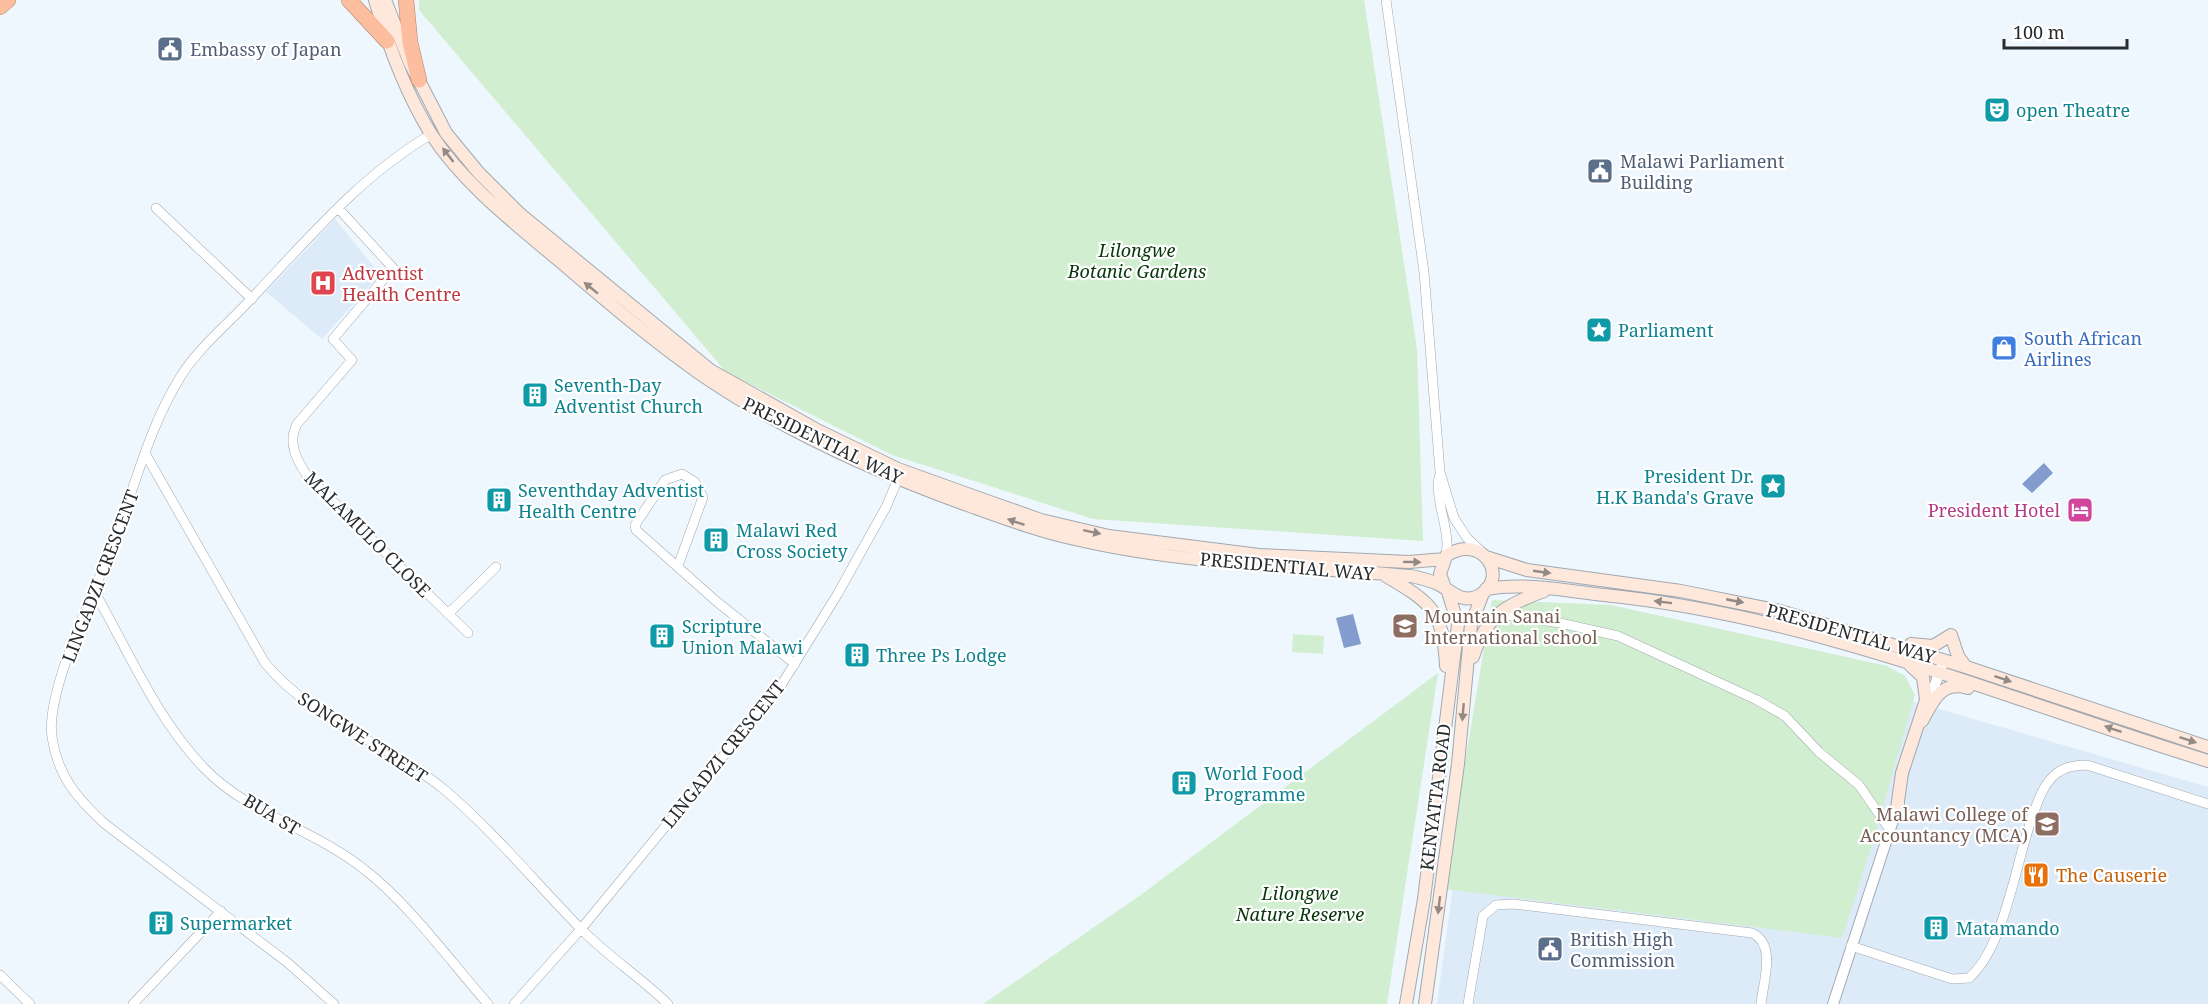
<svg xmlns="http://www.w3.org/2000/svg" width="2208" height="1004" font-family="'Noto Serif',serif">
	<style>
		.built { fill: #ddebf9 }
		.green { fill: #d1efd0 }
		.water { fill: #839ccd }
		.lines { fill: none; stroke-linecap: round; stroke-linejoin: round }
		.minor-casing { stroke: #a1a9b0; stroke-width: 10 }
		.tertiary-casing { stroke: #a1a9b0; stroke-width: 12 }
		.secondary-casing { stroke: #a1a9b0; stroke-width: 14 }
		.trunk-casing { stroke: #b28068; stroke-width: 16 }
		.minor { stroke: #fff; stroke-width: 9 }
		.tertiary { stroke: #fff; stroke-width: 10 }
		.secondary { stroke: #fee7db; stroke-width: 12 }
		.trunk { stroke: #fcbe9f; stroke-width: 15 }
		.oneway { fill: #948a85 }
		.labels { text-anchor: middle; dominant-baseline: central; stroke-width: 4.5; stroke-linejoin: round; paint-order: stroke }
		.service-label { font-size: 18px; fill: #4e5e75; stroke: #fff; text-anchor: start }
		.culture-label { font-size: 18px; fill: #0d838f; stroke: #fff; text-anchor: start }
		.park-label { font-size: 18px; font-style: italic; fill: #07360a; stroke: #fff }
		.health-label { font-size: 18px; fill: #be3a42; stroke: #fff; text-anchor: start }
		.shop-label { font-size: 18px; fill: #366cbe; stroke: #fff; text-anchor: start }
		.street-label { font-size: 18px; fill: #292c2f; stroke: #fff }
		.hotel-label { font-size: 18px; fill: #b23c85; stroke: #fff; text-anchor: end }
		.education-label { font-size: 18px; fill: #785e54; stroke: #fff; text-anchor: start }
		.food-label { font-size: 18px; fill: #c56008; stroke: #fff; text-anchor: start }
	</style>
	<rect width="100%" height="100%" fill="#eef6fe"/>
	<path class="built" d="M335,219l45,55 -58,65 -56,-47z
		M1491,606l427,97 290,84v217h-771z"/>
	<path class="green" d="M419,0h945l53,349 6,192 -330,-22 -201,-64 -166,-83 -307,-362z
		M1492,600l119,5 276,61 18,10 10,19 -41,144 -32,99 -398,-49z
		M1293,634l31,2 -1,18 -31,-2z
		M1438,673l-51,331h-404l159,-110z"/>
	<path class="water" d="M2044,463l9,10 -21,20 -10,-9z
		M1353,614l8,30 -17,4 -8,-30z"/>
	<g class="lines">
		<defs>
			<path id="minor" d="M1386,0l38,272 16,200 14,46 13,20 15,14
				M156,208l96,91
				M338,208l55,60 -60,71 19,21 -55,64c-10,19 0,37 11,53l160,156
				M146,455l119,208c49,59 123,80 181,128 48,41 89,91 133,136 27,28 61,50 89,77
				M1439,477c-4,28 12,52 7,79
				M678,566l25,-69 -8,-15 -13,-8 -17,6 -30,45 1,5 80,71 79,63
				M94,591c34,59 62,127 110,177 44,46 112,62 161,102 43,33 86,92 123,134
				M448,614l48,-47
				M1499,614l61,9 58,13 139,64 28,16 34,36 40,33 31,45
				M1851,946l101,33 17,-1c37,-32 47,-120 65,-166 5,-14 10,-29 23,-39 9,-7 20,-8 30,-8l121,39
				M0,975l30,29
				M133,1004l88,-93
				M334,1004l-46,-41 -183,-139c-28,-26 -47,-47 -53,-87 -7,-46 45,-151 63,-197 20,-55 35,-115 66,-164 18,-29 47,-52 70,-77 56,-59 110,-124 181,-165
				M514,1004l67,-75 199,-242 57,-92 49,-88 12,-28
				M1468,1004l15,-88 13,-11 17,-1 239,29c25,11 11,50 9,71"/>
			<path id="tertiary" d="M1928,704l14,-39
				M1833,1004l66,-202"/>
			<path id="secondary" d="M375,0c13,45 31,93 56,134 32,49 81,87 125,124 46,39 93,80 143,115 83,57 176,99 271,133 36,13 71,26 109,34 109,25 221,26 332,36 10,2 18,4 27,8 14,7 24,21 42,11 30,-18 2,-63 -34,-39l-6,18 5,14
				M385,0l25,63 36,70 32,39 42,42 190,156 109,61 79,38 75,27 68,24 68,16 150,19 150,7 36,-3
				M1486,557l41,13 154,21 99,20 186,56 242,80
				M1386,576c46,27 57,35 60,90
				M1486,589c38,-7 80,2 118,6 210,21 404,105 604,166
				M1911,644l22,2 18,-11 7,21 8,11
				M1473,657c13,-41 32,-52 71,-66
				M1922,721c11,-20 19,-41 46,-33
				M1897,808l5,-35 24,-73 -3,-23 -12,-11
				M1406,1004l18,-105 34,-275 -10,-32
				M1425,1004l33,-240 13,-139 12,-32"/>
			<path id="trunk" d="M349,0l38,41
				M406,0l4,42 9,38
				M0,7l8,-7"/>
		</defs>
		<use href="#minor" class="minor-casing"/>
		<use href="#tertiary" class="tertiary-casing"/>
		<use href="#secondary" class="secondary-casing"/>
		<use href="#trunk" class="trunk-casing"/>
		<use href="#minor" class="minor"/>
		<use href="#tertiary" class="tertiary"/>
		<use href="#secondary" class="secondary"/>
		<use href="#trunk" class="trunk"/>
	</g>
	<defs><path id="oneway-solid" d="M-6-.8H1V-3.2L6.5 0L1 3.2V.8H-6Z" transform="scale(1.5)"/></defs>
	<g class="oneway">
		<use href="#oneway-solid" transform="translate(448 155) rotate(-128)"/>
		<use href="#oneway-solid" transform="translate(591 288) rotate(-141)"/>
		<use href="#oneway-solid" transform="translate(1016 522) rotate(-161)"/>
		<use href="#oneway-solid" transform="translate(1092 532) rotate(12)"/>
		<use href="#oneway-solid" transform="translate(1412 562) rotate(1)"/>
		<use href="#oneway-solid" transform="translate(1542 572) rotate(8)"/>
		<use href="#oneway-solid" transform="translate(1735 601) rotate(11)"/>
		<use href="#oneway-solid" transform="translate(1663 602) rotate(-173)"/>
		<use href="#oneway-solid" transform="translate(2003 679) rotate(18)"/>
		<use href="#oneway-solid" transform="translate(1463 712) rotate(95)"/>
		<use href="#oneway-solid" transform="translate(2113 729) rotate(-161)"/>
		<use href="#oneway-solid" transform="translate(2188 740) rotate(18)"/>
		<use href="#oneway-solid" transform="translate(1439 905) rotate(97)"/>
	</g>
	<defs>
		<symbol id="civic-square" viewBox="-11 -11 22 22"><rect x="-9" y="-9" width="18" height="18" rx="4" fill="#5c6f8a" stroke="#fff"/><path d="M-.6-6.5H3V-4.5H.6V-3L4-1V1h2V6H-6V1h2V-1L-.6-3ZM-1.2 2.5V6h2.4V2.5Z" fill="#fff"/></symbol>
		<symbol id="theatre-square" viewBox="-11 -11 22 22"><rect x="-9" y="-9" width="18" height="18" rx="4" fill="#0f9aa8" stroke="#fff"/><path d="M-5-5.5Q0-4 5-5.5V0Q5 5 0 6Q-5 5-5 0ZM-3.3-2.5H-1v1.5H-3.3ZM1-2.5H3.3v1.5H1ZM-2.8 1Q0 5.5 2.8 1Z" fill="#fff"/></symbol>
		<symbol id="hospital-square" viewBox="-11 -11 22 22"><rect x="-9" y="-9" width="18" height="18" rx="4" fill="#e0444e" stroke="#fff"/><path d="M-5-5h3v3.5h4V-5h3V5h-3V1.5h-4V5h-3Z" fill="#fff"/></symbol>
		<symbol id="sight-square" viewBox="-11 -11 22 22"><rect x="-9" y="-9" width="18" height="18" rx="4" fill="#0f9aa8" stroke="#fff"/><path d="M0-6L1.8-2.2L6-1.7L2.9 1.2L3.7 5.4L0 3.3L-3.7 5.4L-2.9 1.2L-6-1.7L-1.8-2.2Z" fill="#fff"/></symbol>
		<symbol id="shop-square" viewBox="-11 -11 22 22"><rect x="-9" y="-9" width="18" height="18" rx="4" fill="#3f7fe0" stroke="#fff"/><path d="M-5-2.5h2.3a2.7 3.5 0 0 1 5.4 0H5L5.5 6h-11ZM-1.5-2.5h3a1.5 2.3 0 0 0-3 0Z" fill="#fff"/></symbol>
		<symbol id="building-square" viewBox="-11 -11 22 22"><rect x="-9" y="-9" width="18" height="18" rx="4" fill="#0f9aa8" stroke="#fff"/><path d="M-4-6H4V6H1V3H-1V6H-4ZM-2.5-4.3h1.7v1.8h-1.7ZM.8-4.3h1.7v1.8H.8ZM-2.5-1h1.7V.8h-1.7ZM.8-1h1.7V.8H.8Z" fill="#fff"/></symbol>
		<symbol id="hotel-square" viewBox="-11 -11 22 22"><rect x="-9" y="-9" width="18" height="18" rx="4" fill="#d1479c" stroke="#fff"/><path d="M-6-4.5h1.5V1H6V5H4.5V3h-9V5H-6ZM-4 0a1.8 1.8 0 1 1 3.6 0ZM.5 0V-2.5h3Q6-2.5 6 0Z" fill="#fff"/></symbol>
		<symbol id="school-square" viewBox="-11 -11 22 22"><rect x="-9" y="-9" width="18" height="18" rx="4" fill="#8d6e63" stroke="#fff"/><path d="M0-5L7-2L0 1L-7-2ZM-4 1L0 2.5L4 1V4Q0 6-4 4Z" fill="#fff"/></symbol>
		<symbol id="university-square" viewBox="-11 -11 22 22"><rect x="-9" y="-9" width="18" height="18" rx="4" fill="#8d6e63" stroke="#fff"/><path d="M0-5L7-2L0 1L-7-2ZM-4 1L0 2.5L4 1V4Q0 6-4 4Z" fill="#fff"/></symbol>
		<symbol id="restaurant-square" viewBox="-11 -11 22 22"><rect x="-9" y="-9" width="18" height="18" rx="4" fill="#e8710a" stroke="#fff"/><path d="M-5-6h1v4h1v-4h1v4h1v-4h1v5L-1.5 .5V6h-2V.5L-5-1ZM5-6V6H3V1.5H1.5Q1.5-4 5-6Z" fill="#fff"/></symbol>
	</defs>
	<g fill-rule="evenodd">
		<use href="#civic-square" x="155" y="34" width="30" height="30"/>
		<use href="#theatre-square" x="1982" y="95" width="30" height="30"/>
		<use href="#civic-square" x="1585" y="156" width="30" height="30"/>
		<use href="#hospital-square" x="308" y="268" width="30" height="30"/>
		<use href="#sight-square" x="1584" y="315" width="30" height="30"/>
		<use href="#shop-square" x="1989" y="333" width="30" height="30"/>
		<use href="#building-square" x="520" y="380" width="30" height="30"/>
		<use href="#sight-square" x="1758" y="471" width="30" height="30"/>
		<use href="#building-square" x="484" y="485" width="30" height="30"/>
		<use href="#hotel-square" x="2065" y="495" width="30" height="30"/>
		<use href="#building-square" x="701" y="525" width="30" height="30"/>
		<use href="#school-square" x="1390" y="611" width="30" height="30"/>
		<use href="#building-square" x="647" y="621" width="30" height="30"/>
		<use href="#building-square" x="842" y="640" width="30" height="30"/>
		<use href="#building-square" x="1169" y="768" width="30" height="30"/>
		<use href="#university-square" x="2032" y="809" width="30" height="30"/>
		<use href="#restaurant-square" x="2021" y="860" width="30" height="30"/>
		<use href="#building-square" x="146" y="908" width="30" height="30"/>
		<use href="#building-square" x="1921" y="913" width="30" height="30"/>
		<use href="#civic-square" x="1535" y="934" width="30" height="30"/>
	</g>
	<g class="labels">
		<g class="service-label">
			<text x="190" y="49">Embassy of Japan</text>
			<text x="1620" y="161">Malawi Parliament<tspan x="1620" dy="21">Building</tspan></text>
			<text x="1570" y="939">British High<tspan x="1570" dy="21">Commission</tspan></text>
		</g>
		<g class="culture-label">
			<text x="2016" y="110">open Theatre</text>
			<text x="1618" y="330">Parliament</text>
			<text x="554" y="385">Seventh-Day<tspan x="554" dy="21">Adventist Church</tspan></text>
			<text x="1754" y="476" text-anchor="end">President Dr.<tspan x="1754" dy="21">H.K Banda's Grave</tspan></text>
			<text x="518" y="490">Seventhday Adventist<tspan x="518" dy="21">Health Centre</tspan></text>
			<text x="736" y="530">Malawi Red<tspan x="736" dy="21">Cross Society</tspan></text>
			<text x="682" y="626">Scripture<tspan x="682" dy="21">Union Malawi</tspan></text>
			<text x="876" y="655">Three Ps Lodge</text>
			<text x="1204" y="773">World Food<tspan x="1204" dy="21">Programme</tspan></text>
			<text x="180" y="923">Supermarket</text>
			<text x="1956" y="928">Matamando</text>
		</g>
		<g class="park-label">
			<text x="1137" y="250">Lilongwe<tspan x="1137" dy="21">Botanic Gardens</tspan></text>
			<text x="1300" y="893">Lilongwe<tspan x="1300" dy="21">Nature Reserve</tspan></text>
		</g>
		<g class="health-label">
			<text x="342" y="273">Adventist<tspan x="342" dy="21">Health Centre</tspan></text>
		</g>
		<g class="shop-label">
			<text x="2024" y="338">South African<tspan x="2024" dy="21">Airlines</tspan></text>
		</g>
		<g class="street-label">
			<text transform="translate(823 440) rotate(26)">PRESIDENTIAL WAY</text>
			<text transform="translate(368 534) rotate(45)">MALAMULO CLOSE</text>
			<text transform="translate(1287 566) rotate(5)">PRESIDENTIAL WAY</text>
			<text transform="translate(100 576) rotate(-69)">LINGADZI CRESCENT</text>
			<text transform="translate(1851 633) rotate(16)">PRESIDENTIAL WAY</text>
			<text transform="translate(363 737) rotate(33)">SONGWE STREET</text>
			<text transform="translate(723 754) rotate(-51)">LINGADZI CRESCENT</text>
			<text transform="translate(1435 797) rotate(-83)">KENYATTA ROAD</text>
			<text transform="translate(272 814) rotate(31)">BUA ST</text>
		</g>
		<g class="hotel-label">
			<text x="2060" y="510">President Hotel</text>
		</g>
		<g class="education-label">
			<text x="1424" y="616">Mountain Sanai<tspan x="1424" dy="21">International school</tspan></text>
			<text x="2028" y="814" text-anchor="end">Malawi College of<tspan x="2028" dy="21">Accountancy (MCA)</tspan></text>
		</g>
		<g class="food-label">
			<text x="2056" y="875">The Causerie</text>
		</g>
	</g>
	<path d="M2004 39v9h123v-9" fill="none" stroke="#292c2f" stroke-width="3"/>
	<text x="2013" y="39" font-size="18" fill="#292c2f" stroke="#ffffff" stroke-width="4.5" paint-order="stroke">100 m</text>
</svg>
